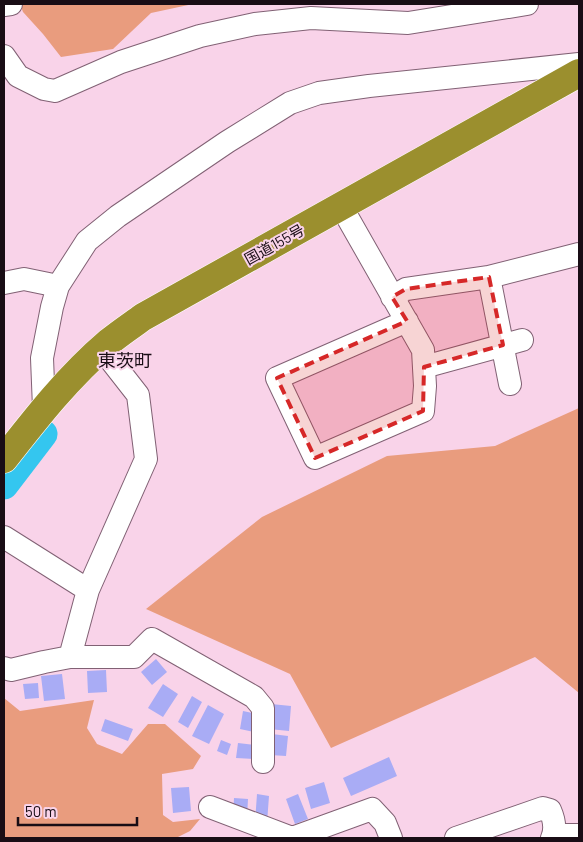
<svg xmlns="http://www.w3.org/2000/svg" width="583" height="842" font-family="Barlow,'Noto Sans JP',sans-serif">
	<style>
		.green { fill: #e99c7e }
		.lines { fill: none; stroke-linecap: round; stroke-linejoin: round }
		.river { stroke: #34c6ef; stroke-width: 29 }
		.building { fill: #a9acf5 }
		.minor-casing { stroke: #816174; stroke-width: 24 }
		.highway-casing { stroke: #fff; stroke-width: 29 }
		.minor { stroke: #fff; stroke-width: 22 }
		.highway { stroke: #9b8f2e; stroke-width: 28 }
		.marked { fill: #d62828; fill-opacity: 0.2; stroke: #d62828; stroke-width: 4; stroke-dasharray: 10 6; stroke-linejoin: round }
		.labels { text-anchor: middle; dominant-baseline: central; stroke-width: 4; stroke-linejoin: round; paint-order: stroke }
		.street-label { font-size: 15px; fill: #190d15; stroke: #f9d3e9 }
		.quarter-label { font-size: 18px; fill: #190d15; stroke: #f9d3e9 }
	</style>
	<rect width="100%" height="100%" fill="#f9d3e9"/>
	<path class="green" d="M20,4h173l-42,9 -38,36 -52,8 -18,-23 -20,-22z
		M579,408v285l-44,-36 -204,91 -41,-74 -144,-65 116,-92 125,-61 108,-10z
		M4,698l16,13 74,-11 -7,28 10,16 25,10 26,-30h17l36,32 -8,13 -31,5 1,41 10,7 27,-3 -10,12 -14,7h-172z"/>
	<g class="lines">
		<path class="river" d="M4,485l39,-51"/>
	</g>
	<path class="building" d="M156,659l11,13 -15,13 -11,-13z
		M106,670l1,22 -19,1 -1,-22z
		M62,674l3,25 -21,2 -3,-25z
		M38,683l1,15 -14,1 -2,-15z
		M163,684l15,10 -15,23 -15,-9z
		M192,696l10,6 -14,26 -10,-6z
		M271,704l20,2 -2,25 -20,-2z
		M208,705l16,9 -15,30 -17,-8z
		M243,711l14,3 -3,18 -14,-3z
		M105,719l28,10 -5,12 -27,-10z
		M272,734l16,2 -2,20 -16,-1z
		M221,740l10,4 -4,11 -10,-4z
		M238,743l17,2 -1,14 -18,-1z
		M389,757l8,19 -46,20 -8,-18z
		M324,782l6,21 -19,6 -6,-21z
		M189,787l2,24 -18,2 -2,-25z
		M257,794l12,2 -2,27 -12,-1z
		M298,794l10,25 -13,5 -9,-25z
		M234,798l14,1 -1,19 -14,-1z"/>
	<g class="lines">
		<defs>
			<path id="minor" d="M4,5l7,-1
				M4,56l14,20 26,13 11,2 66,-29 79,-26 55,-12 56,-6 97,5 119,-19
				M341,206l82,144 2,36 -2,25 -108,47 -38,-80 130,-57
				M489,277l21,107
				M4,283l20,-4 34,7
				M392,297l14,-8 83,-12 90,-23
				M424,367l98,-27
				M44,408l-2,-50 10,-51 6,-21 29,-45 31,-25 109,-74 63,-39 29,-10 50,-7 210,-22
				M4,537l84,53 58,-131 -8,-64 -36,-46
				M88,590l-18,67h64l18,-18 102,58 9,11v54
				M4,668l7,2 33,-8 26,-5
				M210,807l82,31 80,-29 13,14 6,15
				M554,835h25
				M456,838l87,-30 7,2c4,9 6,19 2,28"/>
			<path id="highway" d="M4,459c32,-41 65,-83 105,-117 11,-9 23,-17 34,-25l436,-244"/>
		</defs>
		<use href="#minor" class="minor-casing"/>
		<use href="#highway" class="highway-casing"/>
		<use href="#minor" class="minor"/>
		<use href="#highway" class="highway"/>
	</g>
	<path class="marked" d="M489,277l14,68 -79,22 -1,44 -108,47 -38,-80 130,-57 -15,-24 14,-8z"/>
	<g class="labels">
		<g class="street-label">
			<text transform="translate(274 244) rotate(-29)">国道155号</text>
		</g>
		<g class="quarter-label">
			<text x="125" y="360">東茨町</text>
		</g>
	</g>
	<rect width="583" height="842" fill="none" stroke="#190d15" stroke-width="10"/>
	<path d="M18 817v8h119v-8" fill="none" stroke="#190d15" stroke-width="2.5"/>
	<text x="25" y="817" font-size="15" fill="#190d15" stroke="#f9d3e9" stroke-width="4" paint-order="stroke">50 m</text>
</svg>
